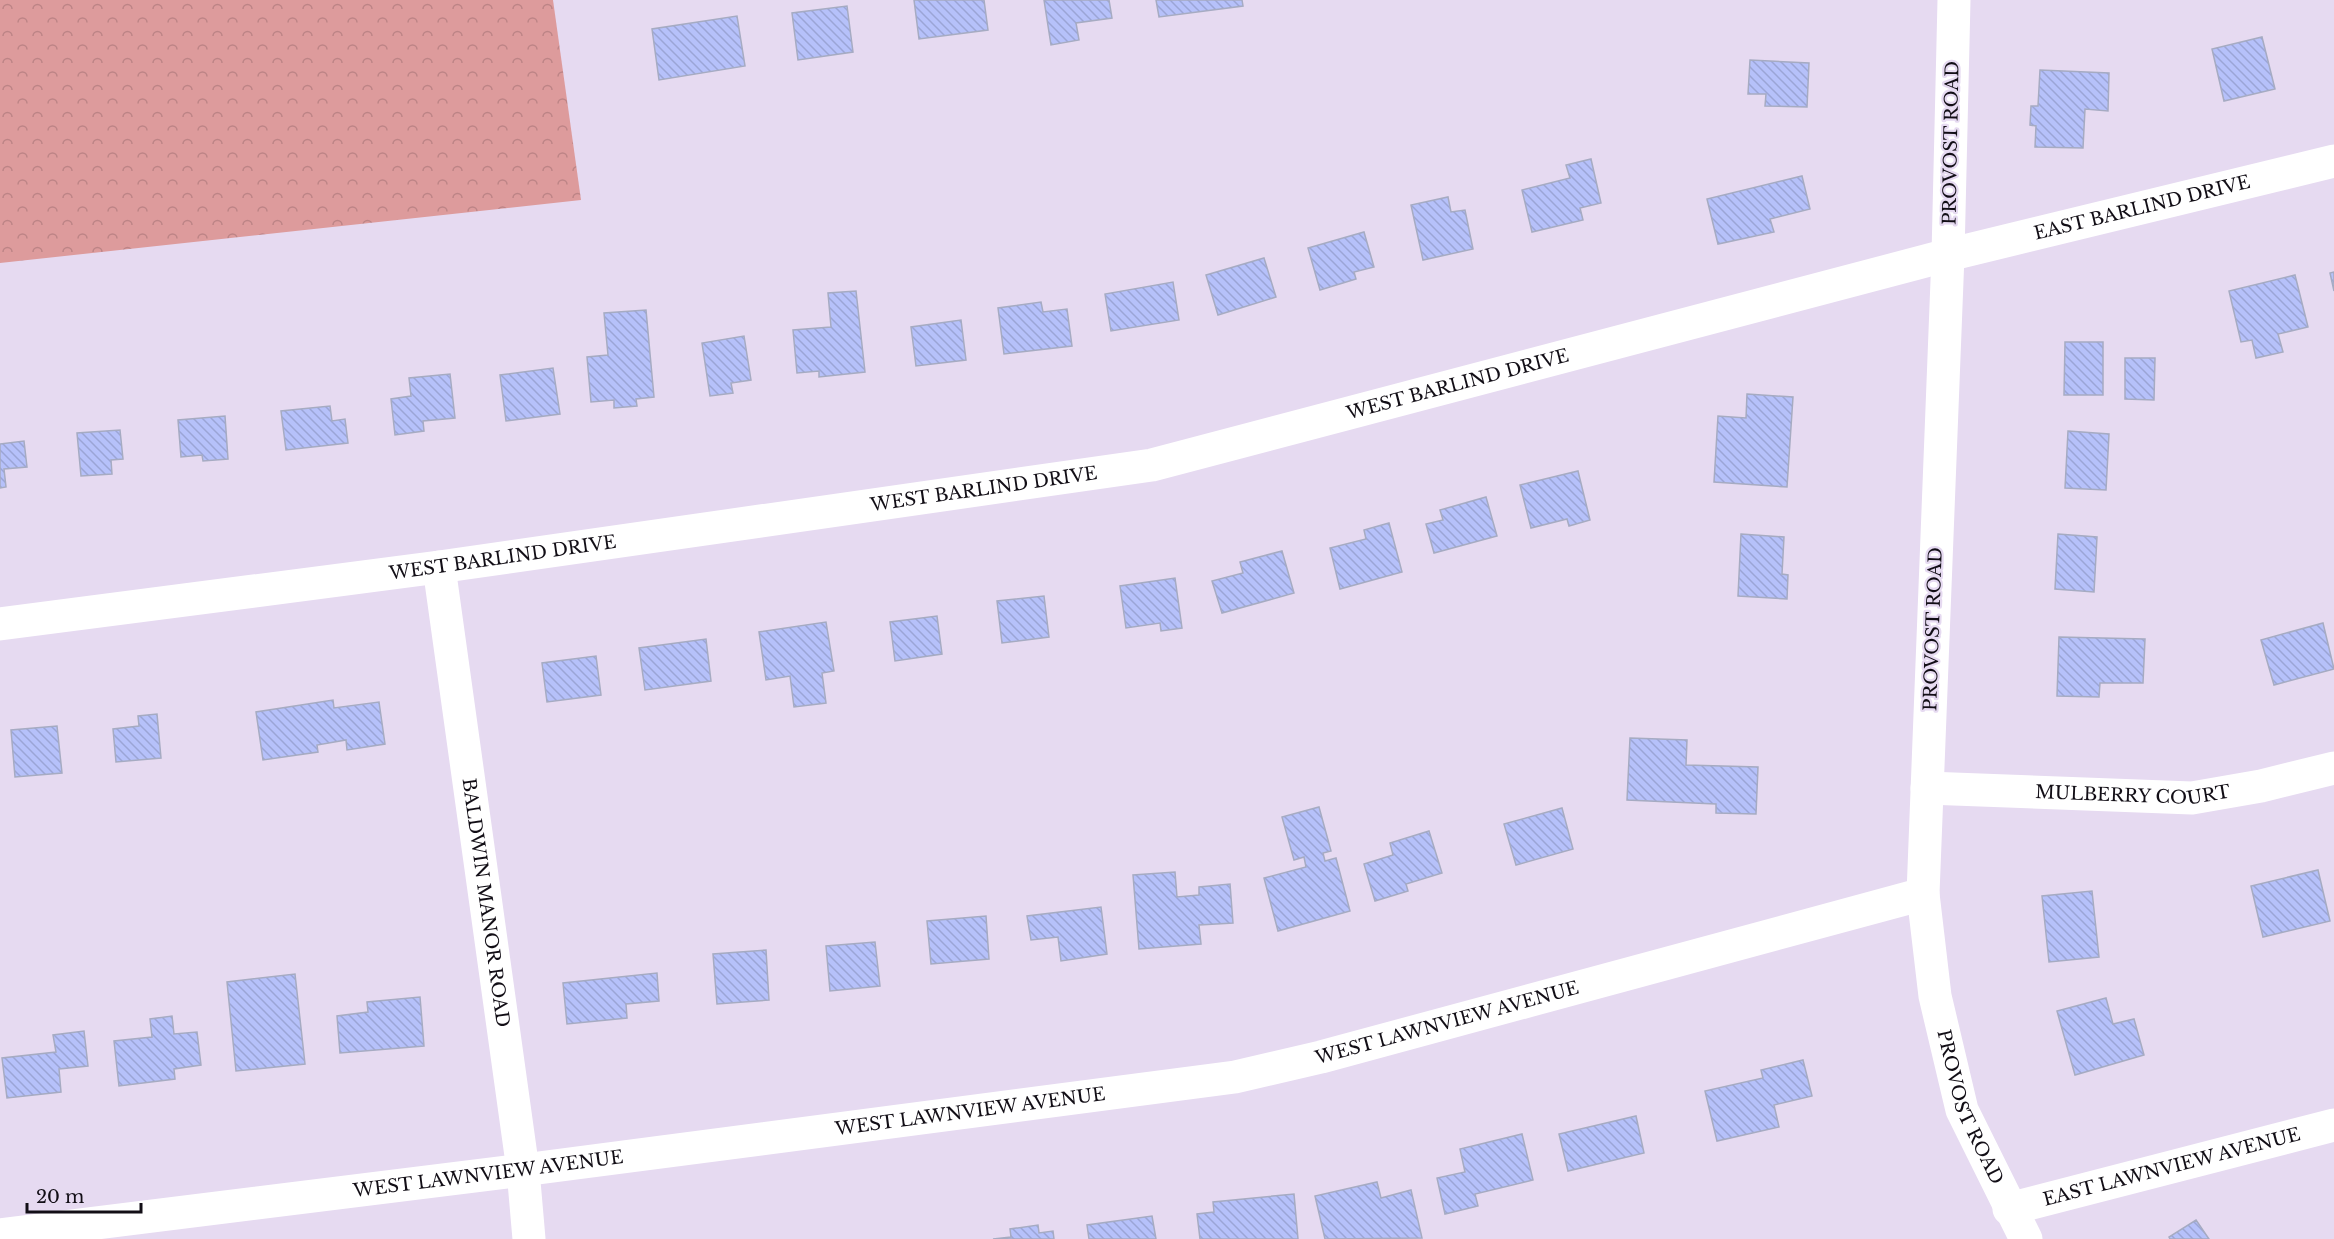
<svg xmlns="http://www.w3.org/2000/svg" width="2334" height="1239" font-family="'Libre Baskerville',serif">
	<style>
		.forest { fill: url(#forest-crowns) }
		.building { fill: url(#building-back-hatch); stroke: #a6abc2; stroke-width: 1.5 }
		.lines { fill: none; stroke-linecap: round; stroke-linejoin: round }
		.minor { stroke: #fff; stroke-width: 33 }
		.tertiary { stroke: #fff; stroke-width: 33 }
		.labels { text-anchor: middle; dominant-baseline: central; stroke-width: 4.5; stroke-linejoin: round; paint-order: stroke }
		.street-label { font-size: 18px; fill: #120e16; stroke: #e6daf1 }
	</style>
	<defs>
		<pattern id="forest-crowns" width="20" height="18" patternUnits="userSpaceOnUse" patternTransform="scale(1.5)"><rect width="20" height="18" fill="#dd9b9c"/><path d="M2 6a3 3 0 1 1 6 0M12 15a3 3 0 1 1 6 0" fill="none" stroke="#bd8486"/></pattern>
		<pattern id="building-back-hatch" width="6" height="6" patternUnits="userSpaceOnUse" patternTransform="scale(1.5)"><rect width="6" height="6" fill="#b6c1fa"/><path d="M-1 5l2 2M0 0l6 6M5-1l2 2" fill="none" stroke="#9ba5d6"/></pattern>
	</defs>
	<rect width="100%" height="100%" fill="#e6daf1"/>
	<path class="forest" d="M0,0h553l28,200 -581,63z"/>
	<path class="building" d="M914,0h70l4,30 -69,9z
		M1044,0h65l3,18 -36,5 3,17 -28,5z
		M1156,0h86l1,6 -84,11z
		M847,6l6,46 -55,8 -6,-47z
		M737,16l8,50 -86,14 -7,-51z
		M2262,37l13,52 -51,12 -12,-52z
		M1750,60l59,3 -2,44 -42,-1 1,-12h-18z
		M2040,70l69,3 -1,38 -23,-2 -2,39 -48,-1 1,-21 -6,-1 1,-19h7z
		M1591,159l10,44 -21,5 3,12 -51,12 -10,-42 48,-12 -4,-13z
		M1802,176l8,33 -40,10 4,13 -56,12 -11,-45z
		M1448,197l3,15 14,-2 8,39 -50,11 -12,-55z
		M1364,232l10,35 -20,5 2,7 -36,11 -12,-42z
		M1264,258l12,39 -58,18 -12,-40z
		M2334,272v19l-4,-18z
		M2295,275l13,52 -30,7 5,18 -27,6 -4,-18 -11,2 -12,-51z
		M1173,282l6,38 -68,11 -6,-37z
		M856,291l9,81 -46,5v-6l-22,2 -4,-43 38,-3 -3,-34z
		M1041,302l2,10 24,-3 5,37 -68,8 -6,-46z
		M646,310l8,87 -18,2 1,7 -23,2v-8l-23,2 -4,-45 21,-2 -4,-42z
		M961,320l5,40 -50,6 -5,-39z
		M744,336l7,44 -20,3 2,10 -23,3 -8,-53z
		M2065,342h38v53h-39z
		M2125,358h30l-1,42 -29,-1z
		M553,368l7,46 -54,7 -6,-46z
		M450,374l5,44 -32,3 1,10 -29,4 -4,-36 20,-3 -2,-18z
		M1747,394l46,3 -6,90 -73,-5 4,-66 28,2z
		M330,406l2,15 13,-2 3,24 -62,7 -5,-39z
		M225,416l3,43 -25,2 -1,-6 -21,2 -3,-37z
		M120,430l3,29 -12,1 1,14 -31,2 -4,-43z
		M2068,431l41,3 -3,56 -41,-2z
		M24,441l3,26 -23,2 2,18 -6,1v-44z
		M1578,471l12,49 -21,6 -2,-7 -36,9 -11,-43z
		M1486,497l11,39 -63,17 -8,-29 17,-4 -3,-10z
		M1389,523l13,49 -62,17 -10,-41 36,-9 -2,-9z
		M1741,534l43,3 -2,37 6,1 -1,24 -49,-3z
		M2058,534l39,3 -3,55 -39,-3z
		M1282,551l12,42 -72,20 -10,-32 31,-8 -3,-11z
		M1175,578l7,50 -21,3 -1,-8 -34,5 -6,-42z
		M1044,596l5,41 -47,6 -5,-42z
		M937,616l5,38 -47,7 -5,-39z
		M826,622l8,49 -12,2 4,30 -32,4 -4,-31 -24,4 -7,-48z
		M2323,623l11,46 -60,16 -13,-45z
		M2059,637l86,2 -2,44h-43l-1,14 -42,-1z
		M706,639l5,42 -66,9 -6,-42z
		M596,656l5,39 -54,7 -5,-39z
		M333,700l1,8 45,-6 6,42 -38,6 -1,-10 -29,5 1,7 -55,8 -7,-48z
		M157,714l4,44 -45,4 -3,-33 26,-3 -1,-10z
		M57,726l5,47 -47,4 -4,-47z
		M1630,738l57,2 -1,25 72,2 -2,47 -40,-1v-9l-89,-4z
		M1319,807l12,44 -8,2 2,8 11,-3 14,53 -72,20 -14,-53 42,-11 -2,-10 -10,3 -12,-43z
		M1562,808l11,41 -57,16 -12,-41z
		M1429,831l13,42 -36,11 2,7 -33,10 -11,-37 29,-9 -3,-12z
		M2318,870l12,51 -67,16 -12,-51z
		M1175,872l2,25 22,-2v-8l31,-3 3,39 -34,2 2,19 -62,5 -6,-74z
		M2092,891l7,66 -50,5 -7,-66z
		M1101,907l6,47 -46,7 -3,-24 -27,3 -4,-24z
		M986,916l3,43 -58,5 -4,-43z
		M875,942l5,44 -50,5 -4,-45z
		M766,950l3,50 -52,4 -4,-50z
		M657,973l2,28 -33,3 1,14 -60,6 -4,-41z
		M295,974l10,90 -69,7 -9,-89z
		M420,997l4,49 -84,7 -3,-37 31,-4 -1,-10z
		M2106,998l7,26 21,-5 10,36 -69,20 -18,-64z
		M172,1016l2,18 23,-2 4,33 -27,4 1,10 -56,7 -5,-45 38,-4 -2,-18z
		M84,1031l4,35 -29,3 2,23 -54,6 -5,-40 54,-6 -3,-17z
		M1803,1060l9,36 -38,9 5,22 -62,14 -12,-50 58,-13 -2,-8z
		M1636,1116l8,37 -76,18 -9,-37z
		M1522,1134l11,46 -58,14 3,12 -33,8 -8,-36 28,-6 -5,-23z
		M1377,1182l4,16 30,-8 11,48 -97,1 -10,-43z
		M1294,1194l4,45h-98l-3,-25 17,-2 -1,-10z
		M1152,1216l4,23h-67l-2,-14z
		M2196,1220l13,19h-39l-1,-2z
		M1038,1225l1,8 14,-2 1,8h-61l18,-2 -1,-8z"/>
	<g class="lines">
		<g class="minor">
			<path id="s1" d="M439,567l84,603 6,69"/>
			<path id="s2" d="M0,624l439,-57 713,-102 796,-210 386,-94"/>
			<path id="s3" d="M1927,788l265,10 69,-12 73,-18"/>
			<path id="s4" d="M2009,1209l325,-84"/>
			<path id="s5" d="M0,1235l523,-65 712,-93 86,-20 602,-163"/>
		</g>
		<path class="tertiary" id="s6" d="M1954,0l-6,255 -25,639 12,102 27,114 64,129"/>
	</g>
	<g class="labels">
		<g class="street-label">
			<text transform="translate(1951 143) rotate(-89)">PROVOST ROAD</text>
			<text stroke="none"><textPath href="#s2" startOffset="2186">EAST BARLIND DRIVE</textPath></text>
			<text stroke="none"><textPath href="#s2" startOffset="1479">WEST BARLIND DRIVE</textPath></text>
			<text stroke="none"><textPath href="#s2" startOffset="993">WEST BARLIND DRIVE</textPath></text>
			<text stroke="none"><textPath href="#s2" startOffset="507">WEST BARLIND DRIVE</textPath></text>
			<text transform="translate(1933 629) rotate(-88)">PROVOST ROAD</text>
			<text stroke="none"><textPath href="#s3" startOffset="206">MULBERRY COURT</textPath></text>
			<text stroke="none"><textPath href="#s1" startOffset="339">BALDWIN MANOR ROAD</textPath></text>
			<text stroke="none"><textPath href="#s5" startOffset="1464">WEST LAWNVIEW AVENUE</textPath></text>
			<text stroke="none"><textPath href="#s6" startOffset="1114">PROVOST ROAD</textPath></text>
			<text stroke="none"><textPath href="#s5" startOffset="978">WEST LAWNVIEW AVENUE</textPath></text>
			<text stroke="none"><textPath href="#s4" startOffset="168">EAST LAWNVIEW AVENUE</textPath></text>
			<text stroke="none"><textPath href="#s5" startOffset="492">WEST LAWNVIEW AVENUE</textPath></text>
		</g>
	</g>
	<path d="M27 1203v9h114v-9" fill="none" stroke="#120e16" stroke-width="3"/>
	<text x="36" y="1203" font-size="18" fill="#120e16" stroke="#e6daf1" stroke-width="4.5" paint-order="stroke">20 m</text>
</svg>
